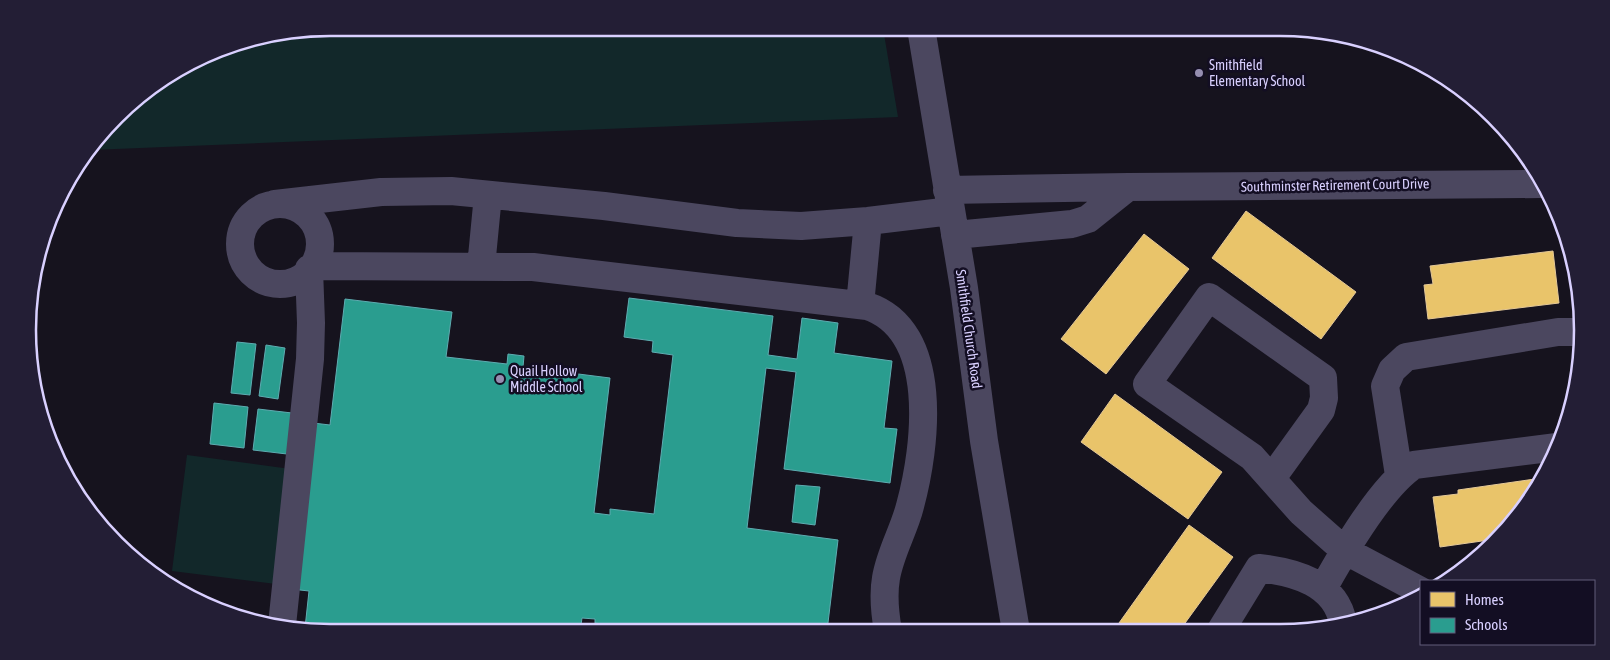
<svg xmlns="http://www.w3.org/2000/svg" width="1610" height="660" font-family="'Asap Condensed',sans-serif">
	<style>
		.green { fill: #12282a }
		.homes { fill: #e9c46a; stroke: #e4c897 }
		.schools { fill: #2a9d8f; stroke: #5eacb1 }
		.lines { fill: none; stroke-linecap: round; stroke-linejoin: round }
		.minor { stroke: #4b475f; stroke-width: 28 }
		.poi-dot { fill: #958eb0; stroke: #130e23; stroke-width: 2 }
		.labels { text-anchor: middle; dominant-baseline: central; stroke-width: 5; stroke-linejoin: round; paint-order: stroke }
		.poi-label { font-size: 14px; fill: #d9d0ff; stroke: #130e23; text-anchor: start }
		.street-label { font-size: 14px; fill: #d9d0ff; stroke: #130e23 }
		.rim { fill: none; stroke: #d9d0ff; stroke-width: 2.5 }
	</style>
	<rect width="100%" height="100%" fill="#16131e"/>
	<path class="green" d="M330,28h553l15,89 -807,33 40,-48 101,-58z
		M187,455l118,16 -13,115 -120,-15z"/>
	<path class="homes" d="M1246,211l110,81 -35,47 -109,-81z
		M1144,234l45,35 -83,105 -45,-35z
		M1553,251l6,52 -131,16 -4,-34 9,-1 -3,-18z
		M1115,394l107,78 -34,47 -107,-77z
		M1542,478l-10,20 -36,41 -56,8 -7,-50 25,-3v-4z
		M1189,525l44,32 -53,73h-66z"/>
	<path class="schools" d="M629,298l144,18 -5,39 29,4 5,-41 36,5 -4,30 58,8 -8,67 13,1 -7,54 -106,-14 12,-97 -30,-4 -19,160 91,12 -11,91 -189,1v-3l-43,-6v-4l-13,-1 -2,14h-250l-25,-4 4,-37 -18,-2 22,-166 17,2 15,-126 107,13 -6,45 61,7 1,-10 16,2 -1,11 87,11 -16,135 16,2v-6l44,5 19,-159 -21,-3 1,-11 -29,-4z
		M237,342l19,2 -6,51 -19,-2z
		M266,345l19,3 -7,51 -19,-3z
		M214,403l34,4 -4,41 -34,-4z
		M258,409l34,4 -5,41 -34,-4z
		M796,485l24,2 -5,38 -23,-3z"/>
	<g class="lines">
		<path class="minor" d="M921,28l43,260 20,153 32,190
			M1128,187l414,-3
			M947,190l181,-3 -40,32 -16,5 -117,11
			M275,204l106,-12 70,-1 153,15 133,17 64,3 67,-5 83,-10
			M240 244a40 40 0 1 1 80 0a40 40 0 1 1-80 0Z
			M313,266l220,1 334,39c74,24 59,141 43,200 -6,24 -20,47 -24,72 -3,17 -1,36 2,53
			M481,267l7,-72
			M860,305l8,-84
			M1399,475l-14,-89 7,-16 14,-13 152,-25h21
			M1272,478l49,-68 3,-12 -1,-20 -114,-81 -62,87 105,73 49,55 43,38 77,41
			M1324,587c20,-36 57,-100 90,-122l143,-18
			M282,625l28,-266 1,-36 -2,-54
			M1221,630l38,-62c36,4 77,15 84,55"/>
	</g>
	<g class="poi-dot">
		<circle cx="1199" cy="73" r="5"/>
		<circle cx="500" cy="379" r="5"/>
	</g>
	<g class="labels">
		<g class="poi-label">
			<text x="1209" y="65">Smithfield<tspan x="1209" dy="16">Elementary School</tspan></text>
			<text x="510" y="371">Quail Hollow<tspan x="510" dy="16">Middle School</tspan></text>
		</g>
		<g class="street-label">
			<text transform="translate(1335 185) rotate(-1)">Southminster Retirement Court Drive</text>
			<text transform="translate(969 329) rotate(82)">Smithfield Church Road</text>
		</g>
	</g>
	<path d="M0 0H1610V660H0ZM330 36H1280A294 294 0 0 1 1574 330V330A294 294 0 0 1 1280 624H330A294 294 0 0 1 36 330V330A294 294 0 0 1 330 36Z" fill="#231e35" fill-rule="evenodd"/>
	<path class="rim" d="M330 36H1280A294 294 0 0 1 1574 330V330A294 294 0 0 1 1280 624H330A294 294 0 0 1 36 330V330A294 294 0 0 1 330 36Z"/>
	<rect x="1420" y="580" width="175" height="65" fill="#130e23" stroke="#625c7b"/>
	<rect x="1430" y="592" width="25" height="15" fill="#e9c46a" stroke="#625c7b"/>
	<text x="1465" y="605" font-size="15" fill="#d9d0ff">Homes</text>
	<rect x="1430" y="618" width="25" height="15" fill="#2a9d8f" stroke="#625c7b"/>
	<text x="1465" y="630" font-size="15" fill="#d9d0ff">Schools</text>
</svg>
